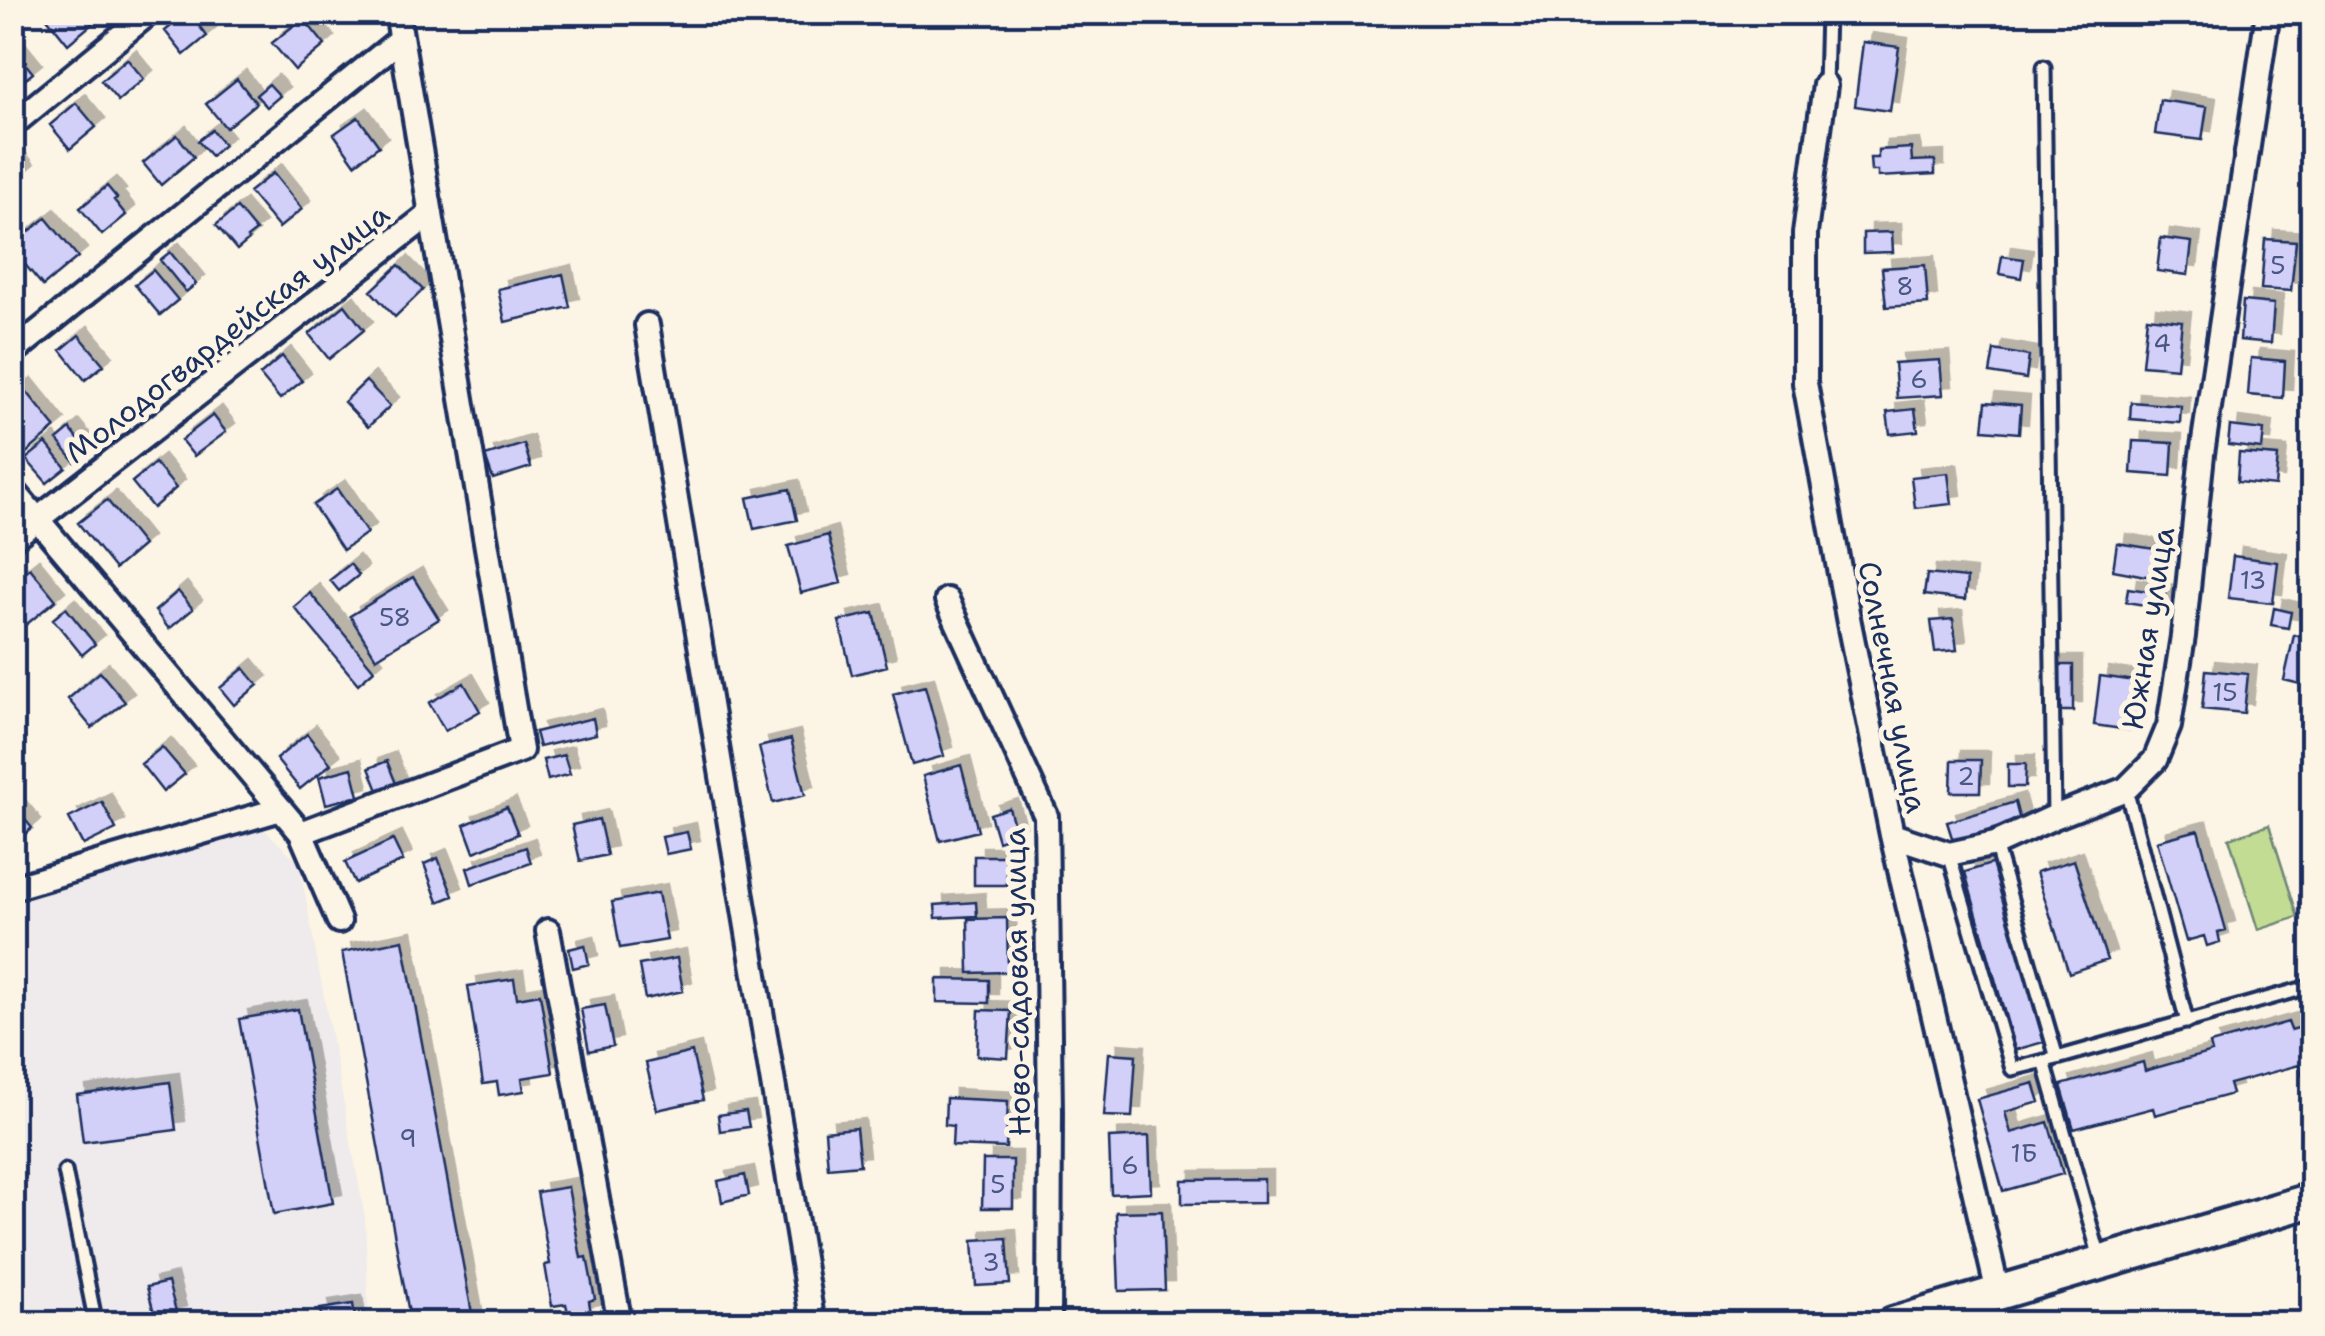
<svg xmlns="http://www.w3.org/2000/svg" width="2325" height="1336" font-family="'Shantell Sans',sans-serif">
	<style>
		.built { fill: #efeaeb }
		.green { fill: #c3dc93; stroke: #6f8678; stroke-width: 2.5 }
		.building { fill: #d2cff8; stroke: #1b2f5e; stroke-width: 2.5; filter: url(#shadow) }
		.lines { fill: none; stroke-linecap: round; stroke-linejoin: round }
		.lane-casing { stroke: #1b2f5e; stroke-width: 19 }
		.street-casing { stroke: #1b2f5e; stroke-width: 30 }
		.secondary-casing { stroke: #1b2f5e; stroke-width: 40 }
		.lane { stroke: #fcf5e5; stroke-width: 11 }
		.street { stroke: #fcf5e5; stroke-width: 22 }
		.secondary { stroke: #fcf5e5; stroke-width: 32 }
		.labels { text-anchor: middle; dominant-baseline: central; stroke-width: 10; stroke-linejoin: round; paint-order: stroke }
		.number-label { font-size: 25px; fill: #495784 }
		.street-label { font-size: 30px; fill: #1b2f5e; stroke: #fcf5e5 }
	</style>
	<defs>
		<filter id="shadow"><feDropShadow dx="9" dy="-9" stdDeviation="0" flood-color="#0004"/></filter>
	</defs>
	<rect width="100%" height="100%" fill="#fcf5e5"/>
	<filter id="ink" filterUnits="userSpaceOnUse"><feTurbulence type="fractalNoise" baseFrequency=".01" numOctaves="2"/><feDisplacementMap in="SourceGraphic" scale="20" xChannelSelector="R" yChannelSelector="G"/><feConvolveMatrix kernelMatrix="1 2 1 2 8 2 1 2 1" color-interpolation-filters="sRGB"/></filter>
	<g filter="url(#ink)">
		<path class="built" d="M262,828l37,34 66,356 4,105 -356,1v-421z"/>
		<path class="green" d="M2269,825l29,92 -40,13 -29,-92z"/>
		<path class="building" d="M46,12h37l9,12 -24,20 -24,-30z
			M188,12l19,24 -23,19 -19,-24z
			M303,18l22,27 -30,25 -23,-27z
			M1863,42l36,5 -9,64 -35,-5z
			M15,51l18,22 -16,13 -5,-6v-27z
			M127,59l17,20 -26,22 -17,-20z
			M237,79l19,24 -30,25 -20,-24z
			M269,84l11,12 -13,11 -11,-12z
			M2160,100l47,7 -5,33 -47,-6z
			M76,103l20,24 -26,22 -20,-24z
			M358,117l21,29 -24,18 -21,-30z
			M212,130l12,15 -13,11 -13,-15z
			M177,135l17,22 -33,28 -18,-22z
			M1911,148l1,13 23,-1v14l-57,3v-6h-7l-1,-13h8v-8z
			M17,163l8,10 -13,11v-20z
			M273,173l29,36 -23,19 -30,-36z
			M107,186l10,12 -3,2 12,15 -24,20 -22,-27z
			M237,208l19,23 -9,7 2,2 -12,10 -21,-25z
			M46,218l32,39 -35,29 -31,-37v-4z
			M1892,232l1,20 -30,1v-20z
			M2161,238l31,4 -4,33 -31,-4z
			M2265,239l31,2 -5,50 -30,-2z
			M170,252l26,32 -10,8 -26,-32z
			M2002,256l22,3 -3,19 -22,-4z
			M399,265l24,25 -28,27 -24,-26z
			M1925,265l3,39 -42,3 -4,-39z
			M153,270l25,30 -18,15 -25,-30z
			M563,274l7,33 -65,15 -7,-33z
			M2243,301l31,3 -3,39 -31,-3z
			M345,305l19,25 -35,29 -20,-25z
			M2147,317l35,4 -5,47 -35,-3z
			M79,335l25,30 -19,15 -24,-30z
			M1994,350l35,6 -3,23 -36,-6z
			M282,356l20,25 -22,18 -20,-24z
			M2251,358l34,3 -2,37 -35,-3z
			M1940,360l3,35 -46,3 -3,-35z
			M366,381l24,25 -22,21 -24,-25z
			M23,387l33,41 -31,26 -13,-15v-44z
			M1986,402l35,3 -2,28 -36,-3z
			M2131,402l50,4 -1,17 -50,-4z
			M1915,409l3,22 -28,3 -3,-22z
			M213,415l13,17 -32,24 -13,-16z
			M2230,426l34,4 -2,19 -34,-4z
			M70,429l18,22 -13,11 -18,-22z
			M2133,441l40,2 -2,33 -40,-3z
			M46,443l20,25 -19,15 -21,-24z
			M524,444l7,23 -38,12 -8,-23z
			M2239,453l39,3 -3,30 -38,-4z
			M155,463l21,25 -23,20 -21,-26z
			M1948,473l4,31 -37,4 -4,-31z
			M337,489l30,44 -24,17 -30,-45z
			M790,489l7,31 -43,9 -7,-31z
			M107,500l36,45 -28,24 -37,-46z
			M828,535l13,48 -40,10 -13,-47z
			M2117,543l44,7 -4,28 -44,-8z
			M2233,556l45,6 -5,41 -45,-5z
			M350,564l9,11 -20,16 -9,-11z
			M30,568l26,32 -29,24 -15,-17v-25z
			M1927,574l40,4 -2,22 -41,-5z
			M413,577l26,42 -63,39 -26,-42z
			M2128,588l38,6 -2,14 -38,-6z
			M178,591l15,18 -24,20 -14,-18z
			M310,593l64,77 -16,14 -64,-77z
			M66,608l29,36 -13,11 -29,-36z
			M2274,608l17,4 -3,16 -17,-3z
			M874,613l13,53 -35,9 -13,-54z
			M1953,619l4,31 -22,2 -4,-31z
			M2294,635l18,4v48l-28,-7z
			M2053,665h20v46h-20z
			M244,668l14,17 -24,20 -14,-17z
			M2206,670l42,4 -4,39 -42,-4z
			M100,672l25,30 -33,26 -24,-29z
			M2100,676l43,6 -7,49 -42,-6z
			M464,683l16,28 -35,20 -16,-28z
			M925,686l19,70 -32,9 -19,-71z
			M593,718l3,16 -57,13 -4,-15z
			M307,734l24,30 -31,25 -24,-30z
			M791,739l14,56 -32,8 -14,-56z
			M162,747l23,27 -22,18 -22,-28z
			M564,755l6,19 -22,6 -5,-20z
			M1952,760h29l-1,32h-29z
			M387,761l10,25 -18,7 -10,-25z
			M2008,764h18l-1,23h-17z
			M961,765l17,66 -38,10 -17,-65z
			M352,768l7,28 -33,8 -7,-27z
			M102,802l14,27 -33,16 -14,-27z
			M2015,802l5,19 -67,20 -6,-19z
			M12,804l20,24 -20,17z
			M507,807l11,27 -44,18 -10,-27z
			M1009,808l8,27 -19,6 -8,-27z
			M599,819l8,36 -27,6 -8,-36z
			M2198,830l28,100 -8,2 2,10 -13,4 -3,-10 -18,5 -29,-100z
			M687,832l4,17 -25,5 -4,-17z
			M393,840l10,21 -48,22 -10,-21z
			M526,847l5,16 -59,21 -5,-16z
			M974,856h32l1,29h-33z
			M438,858l15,38 -15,6 -14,-38z
			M2074,860l33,100 -38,13 -33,-101z
			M1994,863l50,179 -29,8 -50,-178z
			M658,893l9,47 -47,8 -8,-46z
			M976,902l1,14 -41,2 -1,-13z
			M1007,918l1,54 -39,1 -1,-54z
			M403,940l71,384h-63l-69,-372z
			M585,945l4,19 -16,4 -4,-19z
			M677,958l6,33 -38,8 -6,-34z
			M514,979l3,19 23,-4 13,79 -31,5 2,13 -25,4 -2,-13 -14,2 -15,-98z
			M937,979l52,1v23l-52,-1z
			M605,1005l8,41 -24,5 -8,-42z
			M298,1009l35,194 -59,11 -35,-195z
			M979,1010l32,1 -3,47 -31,-2z
			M2288,1022l3,8 21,-6v48l-10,3 -3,-10 -70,19 3,10 -77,21 -2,-7 -79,21 -13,-44 82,-23 2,9 67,-19 -2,-8z
			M692,1052l11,48 -46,10 -11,-47z
			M1109,1053l27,2 -4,62 -28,-1z
			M170,1082l6,48 -93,12 -6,-47z
			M2034,1083l6,19 -35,10 6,21 37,-11 15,52 -60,17 -26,-92z
			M946,1098l62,3 -2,47 -54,-2 1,-20 -8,-1z
			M746,1111l3,16 -29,4 -2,-16z
			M856,1128l4,37 -32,3 -3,-37z
			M1149,1136l2,56 -40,2 -2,-56z
			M983,1160h30v48h-31z
			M745,1175l4,20 -27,7 -4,-21z
			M1264,1179v24l-82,1v-24z
			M568,1187l13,71 6,-1 8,42 -6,2 2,12 -22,4 -3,-13 -14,2 -7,-41 5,-1 -13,-72z
			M1162,1211l3,79 -46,1 -3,-79z
			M1007,1238l3,46 -34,2 -3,-46z
			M168,1282l9,33 -21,5 -9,-33z
			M353,1304l3,20h-33l-3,-15z
			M2305,1316l2,8h-28z"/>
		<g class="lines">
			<defs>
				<path id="lane" d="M2044,67l10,750
					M1825,85l2,-73
					M2126,789l61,233
					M1995,844l62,214 255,-72
					M1949,854l63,215 45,-11
					M2044,1061l56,197
					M65,1171l31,153"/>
				<path id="street" d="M1825,85l-20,148v150l44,240 43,212 106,458
					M12,125l138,-113
					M647,325l166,999
					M12,353l389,-314
					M12,489l289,344 38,88
					M12,539l419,-326
					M947,600l99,216 4,296 -1,212
					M301,833l220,-83 -124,-738
					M1892,835l57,19 46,-10 59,-27 72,-28 29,-29 14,-34 14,-90 19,-182 66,-442
					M12,888l269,-79
					M548,931l72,393"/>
				<path id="secondary" d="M1893,1324l419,-124"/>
			</defs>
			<use href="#lane" class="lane-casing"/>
			<use href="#street" class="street-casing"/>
			<use href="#secondary" class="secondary-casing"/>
			<use href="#lane" class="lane"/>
			<use href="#street" class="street"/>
			<use href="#secondary" class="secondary"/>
		</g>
	</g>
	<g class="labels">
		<g class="number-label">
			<text x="2278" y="265">5</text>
			<text x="1905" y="286">8</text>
			<text x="2162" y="343">4</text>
			<text x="1919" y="379">6</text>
			<text x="2253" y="580">13</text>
			<text x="395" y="617">58</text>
			<text x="2225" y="692">15</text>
			<text x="1966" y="776">2</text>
			<text x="408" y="1138">9</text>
			<text x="2024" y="1153">1Б</text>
			<text x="1130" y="1165">6</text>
			<text x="998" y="1184">5</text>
			<text x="991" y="1262">3</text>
		</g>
		<g class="street-label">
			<text transform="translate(227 333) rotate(-38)">Молодогвардейская улица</text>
			<text transform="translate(2148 628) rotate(-81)">Южная улица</text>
			<text transform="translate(1893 687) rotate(79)">Солнечная улица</text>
			<text transform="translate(1017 982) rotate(-91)">Ново-садовая улица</text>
		</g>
	</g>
	<rect width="2325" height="1336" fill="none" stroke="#fcf5e5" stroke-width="50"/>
	<rect x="25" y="25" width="2275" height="1286" fill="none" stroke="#1b2f5e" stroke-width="4" filter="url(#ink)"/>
</svg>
